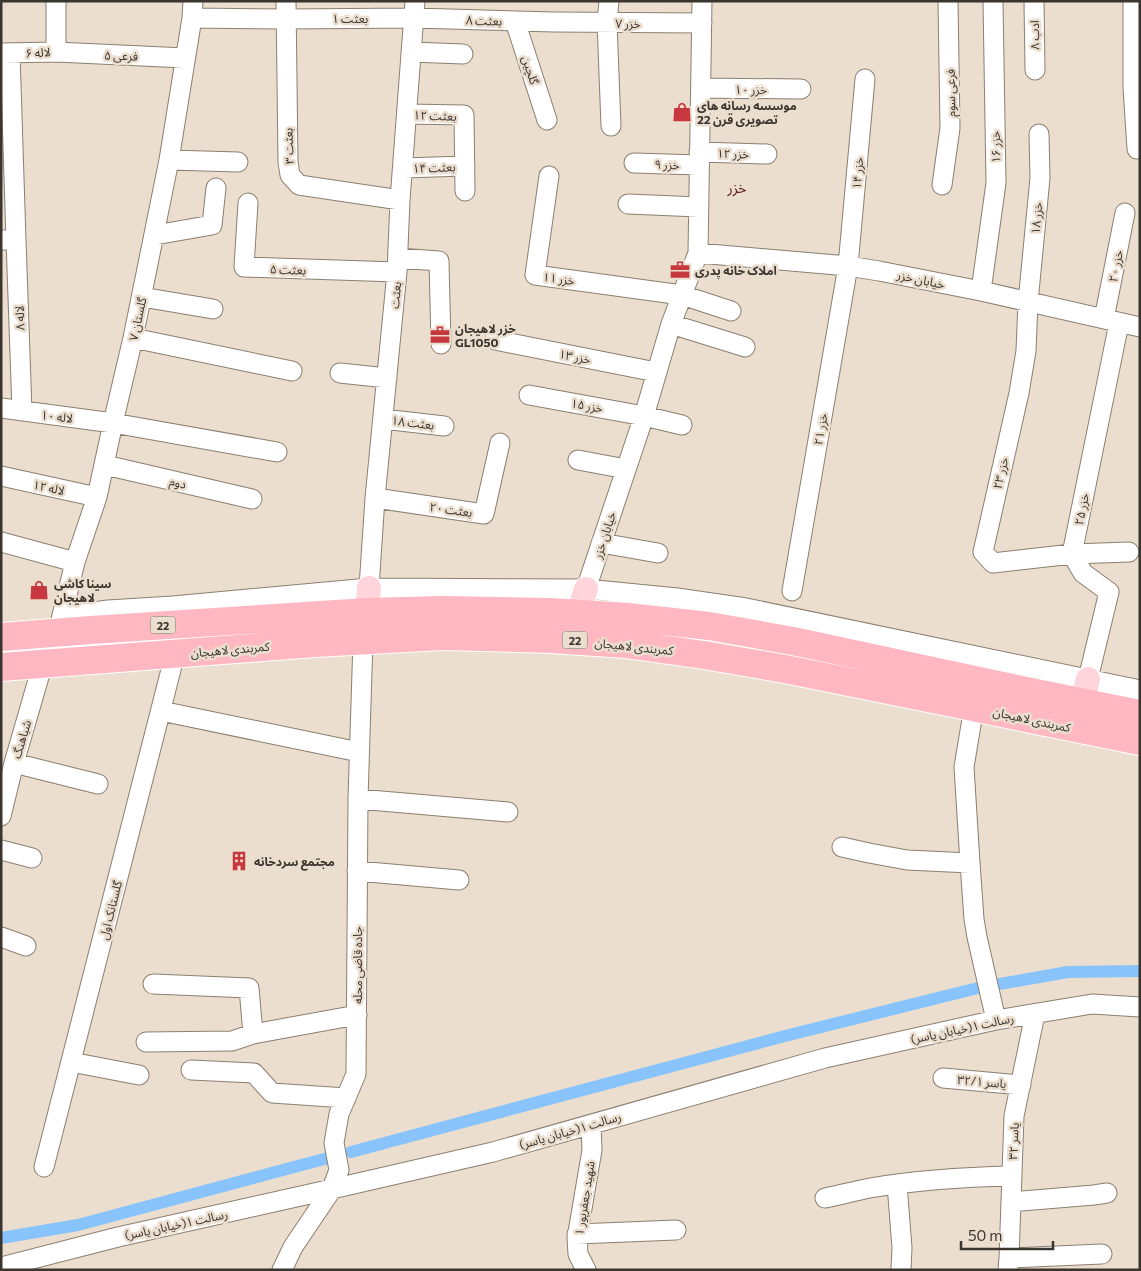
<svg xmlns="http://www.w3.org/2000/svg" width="1141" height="1271" font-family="Commissioner,'Noto Sans Arabic',sans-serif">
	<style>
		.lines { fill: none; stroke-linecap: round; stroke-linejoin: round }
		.canal { stroke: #88c4fb; stroke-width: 12 }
		.minor-casing { stroke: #8b7f71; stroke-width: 21 }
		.major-casing { stroke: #fff; stroke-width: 26 }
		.highway-casing { stroke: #fff; stroke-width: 30 }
		.minor { stroke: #fff; stroke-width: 19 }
		.major { stroke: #ffd4da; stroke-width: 24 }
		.highway { stroke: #ffb8c2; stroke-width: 28 }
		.labels { text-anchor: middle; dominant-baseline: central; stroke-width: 5; stroke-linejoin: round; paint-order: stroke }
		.shield { fill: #ebdece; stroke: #6f685f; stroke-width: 1 }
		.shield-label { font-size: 11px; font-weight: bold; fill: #3a352f }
		.street-label { font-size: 12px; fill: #3a352f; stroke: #ebdece }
		.poi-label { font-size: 12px; font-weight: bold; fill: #3a352f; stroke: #ebdece; text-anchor: start }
		.neighbourhood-label { font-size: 14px; fill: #551014; stroke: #ebdece }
	</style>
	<rect width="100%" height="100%" fill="#ebdece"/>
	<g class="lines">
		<path class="canal" d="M351,1152l434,-116 197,-49 86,-15 72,-1
			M1,1238l77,-13 250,-67"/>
		<defs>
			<path id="minor" d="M286,1l2,161 2,13 9,10 101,15
				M609,1l-2,21 4,104
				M1034,1l1,69
				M1133,1v87l4,61
				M192,18l94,1 128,-1 140,4 148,1
				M515,21l32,99
				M56,52v-51
				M411,52l52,2
				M1,53l55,-1 129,6
				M10,53l6,187
				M701,88l100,1
				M407,114l57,1 1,76
				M1039,134l1,44 -12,124 -2,49 -7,42 -36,159 10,11 79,-9 57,-2
				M699,152l68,2
				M169,160l69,2
				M634,163l65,2
				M403,168l62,-2
				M549,176l-14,99 147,20 49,16
				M942,185l8,-57 -2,-127
				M248,203l-4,64 153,5
				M628,204l71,3
				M155,235l57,-10 4,-37
				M1,240h15l6,171
				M698,253l150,13 31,5 102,20 159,36
				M398,258l41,3 2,83
				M981,291l15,-108 -3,-182
				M142,297l71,12
				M1104,319l21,-106
				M671,324l74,23
				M133,338l159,33
				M495,340l161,32
				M340,373l47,5
				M529,395l115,21 38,9
				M1,408l112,15 164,29
				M383,419l61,7
				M578,460l48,9
				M105,465l147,34
				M1,476l96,21
				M375,498l109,16 16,-71
				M1,542l74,20
				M601,543l57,10
				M369,588l6,-90 22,-226 3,-72 15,-199
				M586,589l58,-173 27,-92 27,-71 4,-252
				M792,591l56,-325 17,-187
				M58,632l23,-18 27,-4 65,-4 196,-18 217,1 91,9 69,10 394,82
				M58,632l17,-70 22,-65 16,-74 20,-85 36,-178 23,-142 1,-17
				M1088,679l21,-87 -26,-19 -11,-19 47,-231
				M974,707l-10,60 6,96 4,56 3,18 19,83
				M161,711l198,41
				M14,763l84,21
				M358,799l150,13
				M1,816l13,-53 29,-100
				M842,847l27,6 38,7 63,3
				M1,850l31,8
				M357,871l102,9
				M1,937l25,9
				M153,984l96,4 4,46
				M146,1042l86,-1 21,-7 104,-19
				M71,1062l68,13
				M191,1070l63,3 18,20 74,5
				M943,1078l78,7
				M44,1167l131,-513
				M897,1184l5,64 -1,22
				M825,1198c15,-3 30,-7 45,-10 47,-8 94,-11 142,-12
				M1011,1202l83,-7 13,-2
				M577,1234l99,-4
				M1009,1258l93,-4
				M1,1267l117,-30 214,-48 161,-37 332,-94 171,-38 96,-16 48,3
				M282,1270l11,-23 39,-58 7,-19 -5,-27 5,-29 17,-40 2,-275 5,-159
				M586,1270l-8,-16 -1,-16 15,-88 -1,-25
				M1008,1270l1,-12 5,-142 21,-102"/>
			<path id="major" d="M367,612l2,-24
				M578,614l8,-25
				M1082,702l6,-23"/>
			<path id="highway" d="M1,637l90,-7 276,-18 76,-2 107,2 78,5 81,9 84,15 228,49 119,24
				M1,667l314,-24 128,-7 109,3 73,5 79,11 81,14 355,72"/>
		</defs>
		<use href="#minor" class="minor-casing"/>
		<use href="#major" class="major-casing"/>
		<use href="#highway" class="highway-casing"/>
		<use href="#minor" class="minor"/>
		<use href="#major" class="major"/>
		<use href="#highway" class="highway"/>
	</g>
	<defs>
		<symbol id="shop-bare" viewBox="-9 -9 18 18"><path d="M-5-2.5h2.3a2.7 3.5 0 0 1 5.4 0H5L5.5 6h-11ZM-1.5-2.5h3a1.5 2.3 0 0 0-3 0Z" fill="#c7383e" stroke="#ebdece" stroke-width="2.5" paint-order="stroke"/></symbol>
		<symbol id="office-bare" viewBox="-9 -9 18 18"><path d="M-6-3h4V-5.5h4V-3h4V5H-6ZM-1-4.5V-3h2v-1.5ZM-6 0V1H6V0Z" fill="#c7383e" stroke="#ebdece" stroke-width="2.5" paint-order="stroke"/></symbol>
		<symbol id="building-bare" viewBox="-9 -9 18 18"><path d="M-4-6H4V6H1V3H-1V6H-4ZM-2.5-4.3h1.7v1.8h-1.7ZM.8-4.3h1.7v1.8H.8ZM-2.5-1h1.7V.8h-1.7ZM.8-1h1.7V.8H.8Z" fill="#c7383e" stroke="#ebdece" stroke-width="2.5" paint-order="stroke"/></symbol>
	</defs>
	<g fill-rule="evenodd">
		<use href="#shop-bare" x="668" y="98" width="28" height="28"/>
		<use href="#office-bare" x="666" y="256" width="28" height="28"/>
		<use href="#office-bare" x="426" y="321" width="28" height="28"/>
		<use href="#shop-bare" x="25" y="576" width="28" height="28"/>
		<use href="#building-bare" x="225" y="847" width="28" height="28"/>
	</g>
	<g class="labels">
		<g class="shield">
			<rect x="150.5" y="616.5" width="25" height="17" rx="4"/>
			<rect x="562.5" y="631.5" width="25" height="17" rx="4"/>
		</g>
		<g class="shield-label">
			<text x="163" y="625">22</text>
			<text x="575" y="640">22</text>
		</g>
		<g class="street-label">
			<text x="350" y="18">بعثت ۱</text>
			<text transform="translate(484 20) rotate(2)">بعثت ۸</text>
			<text transform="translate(628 23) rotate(1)">خزر ۷</text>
			<text transform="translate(1034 35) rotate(-91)">ادب ۸</text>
			<text transform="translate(38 52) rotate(-4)">لاله ۶</text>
			<text transform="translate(121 55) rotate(2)">فرعی ۵</text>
			<text transform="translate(531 70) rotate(72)">گلچین</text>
			<text x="751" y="89">خزر ۱۰</text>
			<text transform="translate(950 93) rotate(-91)">فرعی سوم</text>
			<text transform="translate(435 115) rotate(2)">بعثت ۱۲</text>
			<text transform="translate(288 146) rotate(-92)">بعثت ۳</text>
			<text transform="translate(995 147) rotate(-91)">خزر ۱۶</text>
			<text transform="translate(733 153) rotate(2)">خزر ۱۲</text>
			<text transform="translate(667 164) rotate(2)">خزر ۹</text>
			<text transform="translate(434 167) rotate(-2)">بعثت ۱۴</text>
			<text transform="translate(857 173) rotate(-85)">خزر ۱۴</text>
			<text transform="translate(1036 218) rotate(-85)">خزر ۱۸</text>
			<text transform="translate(1115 266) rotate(-79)">خزر ۲۰</text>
			<text transform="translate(288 269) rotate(2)">بعثت ۵</text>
			<text transform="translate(559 278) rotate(8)">خزر ۱۱</text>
			<text transform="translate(921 279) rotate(12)">خیابان خزر</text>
			<text transform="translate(395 295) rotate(-85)">بعثت</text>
			<text transform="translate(19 318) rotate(-92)">لاله ۸</text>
			<text transform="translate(137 319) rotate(-78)">گلستان ۷</text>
			<text transform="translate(575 356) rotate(11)">خزر ۱۳</text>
			<text transform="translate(587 405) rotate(10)">خزر ۱۵</text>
			<text transform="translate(57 416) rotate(7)">لاله ۱۰</text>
			<text transform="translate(413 422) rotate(7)">بعثت ۱۸</text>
			<text transform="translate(820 429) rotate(-80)">خزر ۲۱</text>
			<text transform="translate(1000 473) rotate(-77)">خزر ۲۳</text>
			<text transform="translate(178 482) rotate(13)">دوم</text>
			<text transform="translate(49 487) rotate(12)">لاله ۱۲</text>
			<text transform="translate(451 509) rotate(8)">بعثت ۲۰</text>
			<text transform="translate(1081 509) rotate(-79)">خزر ۲۵</text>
			<text transform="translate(604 535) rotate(-72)">خیابان خزر</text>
			<text transform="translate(634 646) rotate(6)">کمربندی لاهیجان</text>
			<text transform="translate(230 649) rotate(-5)">کمربندی لاهیجان</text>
			<text transform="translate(1032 719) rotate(12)">کمربندی لاهیجان</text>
			<text transform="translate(21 739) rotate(-73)">شباهنگ</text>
			<text transform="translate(110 910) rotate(-76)">گلستانک اول</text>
			<text transform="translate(357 965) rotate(-90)">جاده قاضی محله</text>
			<text transform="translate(962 1028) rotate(-12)">رسالت ۱(خیابان یاسر)</text>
			<text transform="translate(982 1081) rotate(5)">یاسر ۳۲/۱</text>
			<text transform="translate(570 1130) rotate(-16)">رسالت ۱(خیابان یاسر)</text>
			<text transform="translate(1013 1141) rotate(-87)">یاسر ۳۲</text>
			<text transform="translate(584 1198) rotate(-81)">شهید جعفرپور ۱</text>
			<text transform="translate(176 1224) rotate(-12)">رسالت ۱(خیابان یاسر)</text>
		</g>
		<g class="poi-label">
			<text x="697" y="105">موسسه رسانه های<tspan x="697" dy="14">تصویری قرن 22</tspan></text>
			<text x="695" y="270">املاک خانه پدری</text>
			<text x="455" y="328">خزر لاهیجان<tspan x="455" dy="14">GL1050</tspan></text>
			<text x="54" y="583">سینا کاشی<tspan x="54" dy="14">لاهیجان</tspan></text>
			<text x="254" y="861">مجتمع سردخانه</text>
		</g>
		<g class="neighbourhood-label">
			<text x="737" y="187">خزر</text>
		</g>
	</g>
	<rect width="1141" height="1271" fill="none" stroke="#3a352f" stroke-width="5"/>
	<path d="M961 1241v8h92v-8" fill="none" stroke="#3a352f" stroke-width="2.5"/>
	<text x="968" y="1241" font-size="15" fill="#3a352f" stroke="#ebdece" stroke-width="4" paint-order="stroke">50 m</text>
</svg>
